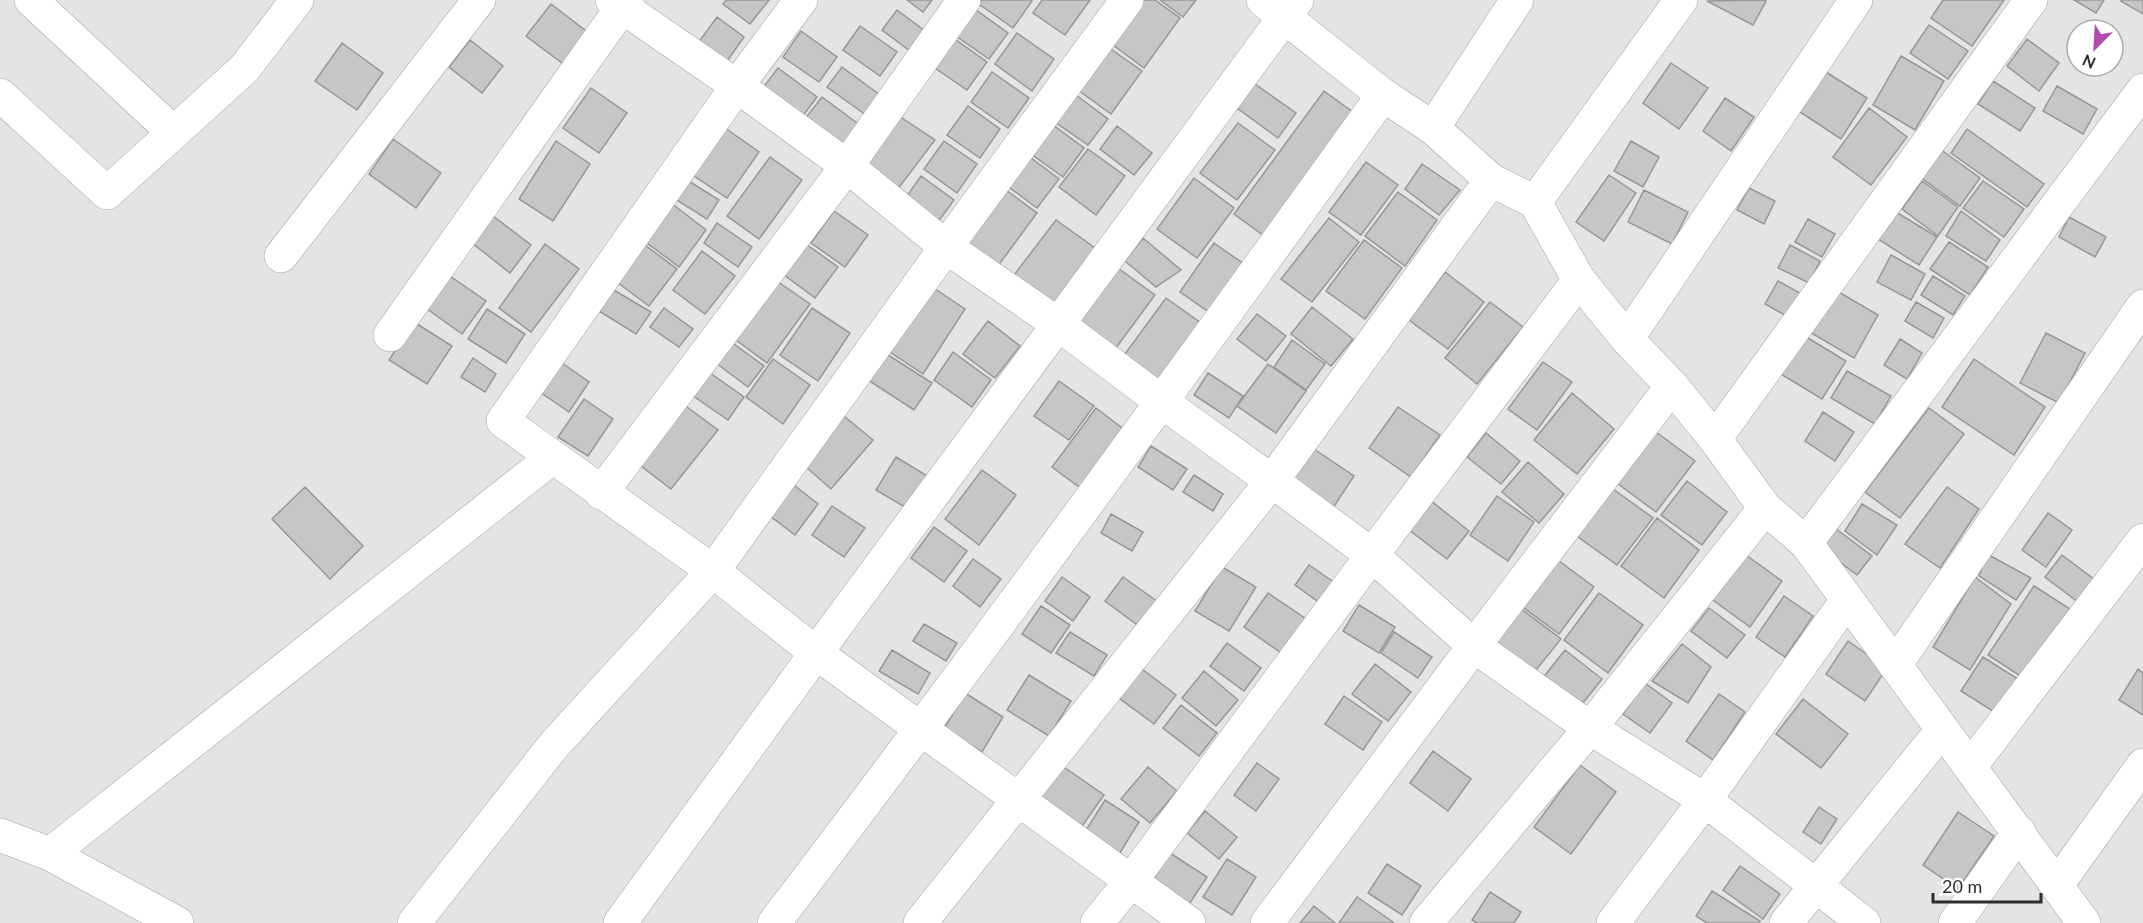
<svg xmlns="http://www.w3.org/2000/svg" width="2143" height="923" font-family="Lato,sans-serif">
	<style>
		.building { fill: #c8c5c8; stroke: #999698; stroke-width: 1.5 }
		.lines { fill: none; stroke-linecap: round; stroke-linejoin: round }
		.minor-casing { stroke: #a2a1a4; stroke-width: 34 }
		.tertiary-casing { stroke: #a2a1a4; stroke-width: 34 }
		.minor { stroke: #fff; stroke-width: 33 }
		.tertiary { stroke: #fff; stroke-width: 33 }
	</style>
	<rect width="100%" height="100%" fill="#e4e3e6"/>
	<path class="building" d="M726,0h43l-19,24 -27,-20z
		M907,0h25l-9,12z
		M982,0h48l2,1 -19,27 -34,-24z
		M1042,0h48l-25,35 -32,-22z
		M1140,0h15l25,18 -36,50 -35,-26z
		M1160,0h36l-13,17z
		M1764,0l2,1 -13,24 -46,-24z
		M1943,0h61l-32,46 -41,-28z
		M2074,0h30l-8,13z
		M2143,0v14l-22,-13 1,-1z
		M551,4l39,30 -24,32 -40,-30z
		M972,7l36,26 -19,26 -36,-25z
		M897,10l28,21 -15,20 -28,-21z
		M717,17l27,20 -23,33 -28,-20z
		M1929,25l39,26 -20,28 -38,-26z
		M860,26l37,26 -17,24 -37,-26z
		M801,31l36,26 -18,25 -36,-25z
		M1017,33l37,26 -22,32 -37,-27z
		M952,37l35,25 -20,28 -35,-24z
		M2027,39l32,24 -20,28 -32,-25z
		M470,40l33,26 -21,27 -33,-26z
		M342,43l41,30 -26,37 -42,-29z
		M1105,45l37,26 -31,43 -37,-27z
		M1901,56l43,25 -29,49 -42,-25z
		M1671,63l37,25 -29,41 -36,-26z
		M842,67l38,28 -14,20 -39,-28z
		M778,68l39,29 -18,24 -39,-29z
		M992,72l37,26 -21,30 -37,-26z
		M1826,72l41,26 -26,41 -41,-27z
		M1993,81l42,27 -15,23 -42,-27z
		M1255,84l41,29 -18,25 -41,-30z
		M2057,86l40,23 -14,25 -40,-23z
		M591,88l36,25 -28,40 -36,-25z
		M1324,91l37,27 -90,123 -37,-27z
		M1072,92l36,27 -20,26 -36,-25z
		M822,97l39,29 -20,28 -40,-30z
		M1725,98l29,19 -23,34 -28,-20z
		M968,106l32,23 -20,29 -33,-23z
		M1869,108l38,29 -36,48 -38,-28z
		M896,114l39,26 -38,50 -37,-26z
		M1049,122l35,26 -21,29 -36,-26z
		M1238,123l37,27 -38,50 -37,-27z
		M721,125l38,27 -32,46 -39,-26z
		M1117,126l35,27 -18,22 -34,-26z
		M1967,129l77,55 -17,23 -76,-54z
		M393,139l48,34 -25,35 -47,-34z
		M556,141l34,23 -37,57 -34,-22z
		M944,141l33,23 -20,29 -33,-24z
		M1631,141l28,16 -16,30 -29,-16z
		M1088,149l37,27 -29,39 -37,-28z
		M1940,149l40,29 -20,28 -40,-29z
		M1027,155l32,24 -22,29 -31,-23z
		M770,157l32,23 -43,59 -32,-23z
		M1366,162l32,23 -37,50 -32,-23z
		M1422,164l38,26 -21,25 -34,-26z
		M1609,175l27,18 -32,48 -28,-19z
		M921,176l33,24 -19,26 -33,-23z
		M1194,178l40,30 -37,50 -40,-29z
		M687,180l32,20 -12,19 -32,-20z
		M1922,181l36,26 -20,29 -36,-27z
		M1983,181l41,28 -20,28 -41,-29z
		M1002,187l35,26 -45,61 -35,-26z
		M1749,188l26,13 -11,23 -27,-14z
		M1644,190l44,22 -16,32 -44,-22z
		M1398,192l39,28 -32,46 -40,-30z
		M671,203l35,27 -27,37 -36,-27z
		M834,211l34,24 -23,32 -34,-24z
		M1961,211l39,29 -14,21 -40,-25z
		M1896,212l41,25 -18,28 -41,-26z
		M493,216l38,29 -21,28 -38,-30z
		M2069,217l37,20 -11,20 -36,-20z
		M1329,218l30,24 -47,60 -31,-23z
		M1808,219l27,15 -13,23 -27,-15z
		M1056,220l39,28 -48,64 -39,-29z
		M717,223l35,24 -14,20 -34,-24z
		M1143,238l38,32 -25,17 -31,-26z
		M1364,240l38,28 -37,51 -39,-28z
		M641,242l36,27 -28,37 -36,-27z
		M1949,242l39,25 -18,28 -40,-26z
		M1214,243l33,23 -34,49 -33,-23z
		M545,244l34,25 -48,63 -32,-24z
		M806,244l32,23 -23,31 -32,-24z
		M1790,245l30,16 -11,22 -31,-15z
		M702,251l33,25 -30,38 -32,-24z
		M1891,255l34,19 -14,26 -34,-18z
		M1115,266l40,29 -42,57 -40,-30z
		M1445,272l39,30 -36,47 -39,-29z
		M450,276l36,25 -24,33 -36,-26z
		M1933,276l32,20 -12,19 -32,-20z
		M774,279l36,25 -43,59 -35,-26z
		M1778,281l27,15 -13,23 -27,-15z
		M926,283l39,26 -42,65 -39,-26z
		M1832,288l46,27 -24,43 -46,-27z
		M612,289l39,23 -15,22 -37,-23z
		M1166,298l35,25 -45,60 -34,-25z
		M1490,302l33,25 -46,57 -32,-26z
		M1916,302l28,16 -11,20 -28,-17z
		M1312,307l41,32 -22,27 -40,-32z
		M664,308l29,21 -14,18 -29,-20z
		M812,308l38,25 -32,48 -38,-26z
		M487,309l38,25 -19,29 -38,-24z
		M1257,314l29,22 -20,25 -29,-22z
		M988,321l32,25 -25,32 -32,-24z
		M414,322l38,24 -25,38 -38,-24z
		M2046,333l39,20 -26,50 -39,-20z
		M1803,335l43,26 -24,38 -43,-26z
		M727,339l37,27 -16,21 -36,-27z
		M1900,339l22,14 -15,26 -23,-14z
		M1292,340l33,24 -19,26 -32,-23z
		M882,351l50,32 -18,27 -49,-32z
		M953,352l38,28 -19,27 -38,-27z
		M473,358l23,16 -11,18 -24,-15z
		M555,358l34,24 -20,30 -35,-24z
		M773,359l37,26 -27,39 -37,-27z
		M1974,359l71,48 -31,48 -72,-48z
		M1543,362l29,20 -35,48 -29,-21z
		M1268,364l38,27 -30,42 -39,-27z
		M706,370l38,27 -16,23 -39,-27z
		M1847,371l44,25 -16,28 -44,-26z
		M1208,373l35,23 -14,22 -35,-23z
		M1059,381l35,25 -25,34 -35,-24z
		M1572,393l42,36 -37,45 -43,-34z
		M584,399l29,20 -25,37 -30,-19z
		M683,404l35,26 -47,59 -34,-26z
		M1398,407l42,28 -29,42 -42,-29z
		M1096,408l34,26 -43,59 -35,-26z
		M1929,408l35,26 -64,84 -35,-26z
		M839,412l34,28 -42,49 -33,-29z
		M1823,412l31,20 -19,29 -30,-20z
		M1652,429l43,32 -39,51 -43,-32z
		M1486,433l34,28 -19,23 -34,-27z
		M1151,446l36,23 -14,21 -35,-23z
		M1311,447l43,29 -21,32 -43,-29z
		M896,457l33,20 -19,33 -34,-20z
		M1528,462l36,32 -25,29 -37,-31z
		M982,470l34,25 -37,50 -34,-26z
		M1194,475l29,19 -10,17 -30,-19z
		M1687,481l40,31 -25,33 -41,-30z
		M790,482l28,22 -23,31 -29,-22z
		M1609,486l44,32 -36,47 -43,-31z
		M305,487l58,59 -33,33 -58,-60z
		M1947,487l32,22 -39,59 -35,-24z
		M1497,496l37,26 -26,39 -38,-26z
		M1426,497l43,34 -22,28 -43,-33z
		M1862,504l35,21 -20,30 -32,-24z
		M832,506l33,22 -21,29 -32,-22z
		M2048,513l24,17 -26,37 -24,-17z
		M1111,514l32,18 -11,19 -31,-18z
		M1657,518l42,32 -35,48 -43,-32z
		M934,527l33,24 -23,31 -33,-24z
		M1835,528l37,28 -15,19 -36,-27z
		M1739,550l43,31 -32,46 -44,-32z
		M1987,554l44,24 -15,22 -37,-24z
		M1551,555l43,32 -35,47 -43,-32z
		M2062,555l33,25 -17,22 -33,-25z
		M973,559l28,20 -21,28 -27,-21z
		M1309,565l26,18 -15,20 -25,-18z
		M1222,567l34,20 -27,44 -34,-20z
		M1062,577l28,20 -17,24 -28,-20z
		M1123,577l35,25 -18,25 -35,-26z
		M1975,577l36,27 -41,66 -37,-23z
		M2034,586l36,23 -45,70 -37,-24z
		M1268,593l44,30 -25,34 -43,-30z
		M1599,593l44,32 -35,48 -44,-33z
		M1784,596l29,20 -28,41 -29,-20z
		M1512,602l49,37 -29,36 -48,-36z
		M1359,605l36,22 -16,26 -36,-22z
		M1041,606l29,19 -19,28 -29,-19z
		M1709,608l36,27 -18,23 -36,-27z
		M924,624l33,19 -11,18 -33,-20z
		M1070,632l37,23 -13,21 -38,-23z
		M1394,632l38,25 -14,21 -37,-25z
		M1848,641l39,27 -22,33 -39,-27z
		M1227,643l34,25 -17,23 -34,-25z
		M1682,644l29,23 -23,36 -36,-22z
		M892,650l38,23 -12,21 -39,-23z
		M1565,650l37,29 -27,34 -37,-29z
		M1983,657l38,24 -22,34 -38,-24z
		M1375,664l36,28 -23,29 -36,-27z
		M1142,669l34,26 -22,29 -35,-26z
		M2138,669l5,4v42l-24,-15z
		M1204,671l34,29 -22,26 -34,-28z
		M1029,675l42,26 -22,35 -42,-26z
		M1645,683l27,20 -22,30 -27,-19z
		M965,693l38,24 -21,35 -38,-23z
		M1719,694l26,18 -32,48 -27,-19z
		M1344,696l38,26 -19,28 -38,-26z
		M1803,699l45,35 -27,34 -45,-34z
		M1181,705l36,28 -18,23 -36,-28z
		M1433,751l38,28 -23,32 -38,-28z
		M1257,763l22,16 -23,32 -22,-16z
		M1061,765l43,30 -26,37 -43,-30z
		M1580,765l36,27 -45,62 -37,-27z
		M1148,767l29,24 -27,32 -29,-24z
		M1105,800l34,22 -21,34 -35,-21z
		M1819,807l18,12 -16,25 -18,-12z
		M1205,811l32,26 -18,22 -32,-26z
		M1958,812l36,24 -36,53 -35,-24z
		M1170,853l37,24 -19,29 -36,-25z
		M1227,859l29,18 -24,38 -29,-18z
		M1387,864l34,22 -19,29 -34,-22z
		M1740,866l40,28 -17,25 -40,-29z
		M1712,891l48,30 -1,2h-52l-11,-7z
		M1490,892l31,20 -7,11h-37l-5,-3z
		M1357,897l36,25 -1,1h-53z
		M1314,906l21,17h-35z"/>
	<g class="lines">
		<defs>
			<path id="minor" d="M31,0l143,133
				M612,0l125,86 110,80 99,81 112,77 104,78 110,79 100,74 102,91 116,82 115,72 159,123
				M0,95l107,98 137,-124 53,-69
				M1433,128l84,-128
				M1535,202l146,-202
				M281,256l198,-256
				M390,335l237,-335
				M1627,339l229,-339
				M1715,439l316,-439
				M553,457l-50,-36 234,-335 64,-86
				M601,493l246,-327 117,-166
				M1806,543l337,-453
				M1895,665l248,-359
				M1970,767l173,-227
				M0,835l50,19 127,69
				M50,854l503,-397 160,114 103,82 373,270
				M2057,885l86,-120
				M414,923l140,-178 159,-174 233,-324 181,-247
				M620,923l196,-270 481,-653
				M774,923c208,-272 409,-550 609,-828
				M920,923l352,-442 219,-301
				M1097,923l34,-42 241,-326 207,-275
				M1267,923l207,-277 198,-260
				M1426,923l164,-195 175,-220
				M1613,923l92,-123 142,-200
				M1786,923l156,-193
				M1955,923l64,-91"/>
			<path id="tertiary" d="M1263,0l120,95 50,33 58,52 44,22 44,78 48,59 45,47 43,53 50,69 41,35 278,380"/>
		</defs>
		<use href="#minor" class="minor-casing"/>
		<use href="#tertiary" class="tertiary-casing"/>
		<use href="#minor" class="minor"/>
		<use href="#tertiary" class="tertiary"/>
	</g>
	<g transform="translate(2095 48) rotate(204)"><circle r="28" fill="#ffffff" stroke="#ababab" stroke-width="1.5"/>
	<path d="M0-4.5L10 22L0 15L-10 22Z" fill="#b24baf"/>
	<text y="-9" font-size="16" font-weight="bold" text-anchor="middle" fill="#2e2d2e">N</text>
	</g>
	<path d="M1933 893v9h108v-9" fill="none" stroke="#2e2d2e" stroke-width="3"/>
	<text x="1942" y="893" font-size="18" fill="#2e2d2e" stroke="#ffffff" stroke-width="4.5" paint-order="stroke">20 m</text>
</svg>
